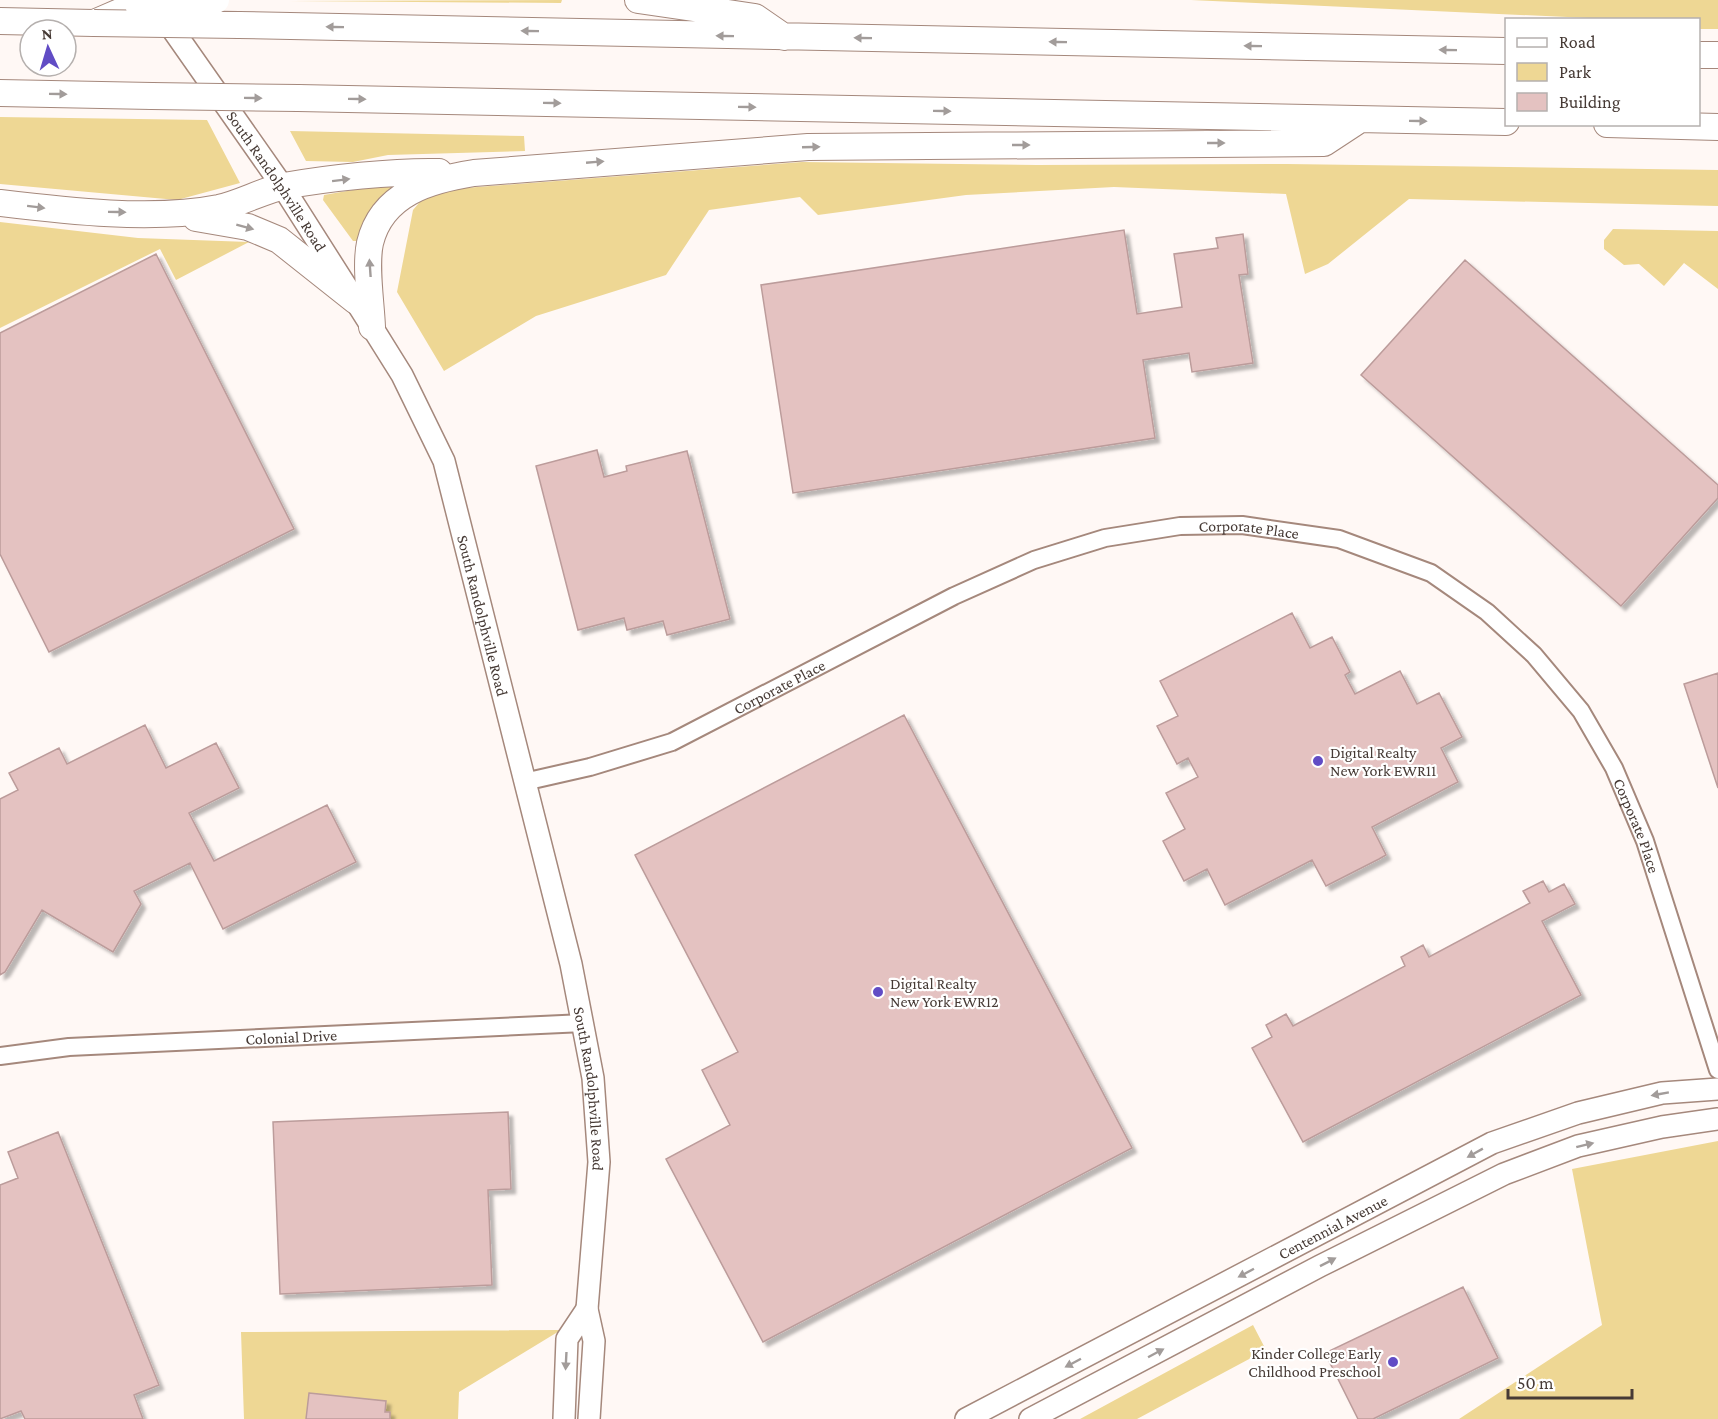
<svg xmlns="http://www.w3.org/2000/svg" width="1718" height="1419" font-family="'Crimson Pro',serif">
	<style>
		.green { fill: #eed794 }
		.building { fill: #e4c2c1; stroke: #bc9c9b; stroke-width: 1.5; filter: url(#shadow) }
		.lines { fill: none; stroke-linecap: round; stroke-linejoin: round }
		.minor-casing { stroke: #a5887c; stroke-width: 20 }
		.major-casing { stroke: #a5887c; stroke-width: 24 }
		.highway-casing { stroke: #a5887c; stroke-width: 28 }
		.minor { stroke: #fff; stroke-width: 16 }
		.major { stroke: #fff; stroke-width: 21 }
		.highway { stroke: #fff; stroke-width: 26 }
		.highway-bridge-casing { stroke: #a5887c; stroke-width: 28; stroke-linecap: butt }
		.highway-bridge { stroke: #fff; stroke-width: 26 }
		.oneway { fill: #a29c9a }
		.poi-dot { fill: #614cc5; stroke: #fff; stroke-width: 2 }
		.labels { text-anchor: middle; dominant-baseline: central; stroke-width: 4.5; stroke-linejoin: round; paint-order: stroke }
		.street-label { font-size: 16px; fill: #463a35; stroke: #fff }
		.poi-label { font-size: 16px; fill: #463a35; stroke: #fff; text-anchor: start }
	</style>
	<defs>
		<filter id="shadow"><feDropShadow dx="4.5" dy="4.5" stdDeviation="1.5" flood-color="#0004"/></filter>
	</defs>
	<rect width="100%" height="100%" fill="#fff8f5"/>
	<path class="green" d="M562,0l-1,3 -272,-2z
		M1191,0h527v29h-19l-1,-9 -87,-1z
		M0,117l207,3 33,63 -63,17 -177,-16z
		M290,131l234,5 1,15 -137,4 -35,7 -47,-1z
		M802,162l235,3 250,-1 431,6v36l-309,-7 -81,65 -23,10 -19,-80 -172,-7 -148,8 -148,20 -18,-18 -91,13 -43,65 -130,41 -92,55 -47,-79 16,-82 11,-13 15,-7z
		M404,181l-39,40 -8,20h-4l-30,-41 1,-5z
		M0,222l138,16 111,4 -73,38 -16,-31 -160,79z
		M1613,229l105,2v58l-34,-26 -20,23 -25,-22 -15,1 -20,-16v-9z
		M1718,1141v278h-259l143,-94 -30,-156z
		M1253,1325l13,25 -129,69h-57z
		M561,1330l-102,62 -1,27h-214l-3,-87z"/>
	<path class="building" d="M1124,230l13,84 45,-7 -8,-53 44,-6 -2,-10 27,-4 5,40 -9,1 14,88 -61,9 -3,-19 -46,7 12,78 -362,55 -32,-208z
		M156,254l138,275 -245,123 -49,-98v-221z
		M1465,260l253,225v13l-97,108 -260,-231z
		M597,450l7,27 23,-6 -1,-5 61,-15 43,168 -63,16 -4,-14 -36,9 -3,-12 -46,12 -42,-164z
		M1292,613l18,35 22,-11 18,35 -5,3 10,19 45,-23 17,33 22,-11 23,44 -21,11 17,34 -86,45 14,28 -7,4 -53,27 -14,-26 -87,45 -18,-36 -23,12 -21,-40 22,-12 -19,-36 32,-16 -10,-19 -11,6 -20,-38 21,-10 -18,-35z
		M1718,673v115l-34,-104z
		M904,715l228,433 -369,194 -97,-183 64,-34 -28,-55 36,-18 -103,-197z
		M145,725l21,43 50,-25 23,45 -50,25 25,48 113,-56 29,57 -133,67 -33,-66 -56,28 7,13 -28,48 -71,-42 -37,62 -5,3v-176l18,-9 -9,-17 50,-25 8,16z
		M1543,881l6,11 15,-8 11,20 -33,17 39,74 -278,147 -51,-94 20,-11 -6,-12 20,-11 7,12 112,-60 -4,-9 22,-12 6,12 101,-54 -7,-12z
		M508,1112l3,77 -23,1 4,95 -212,9 -7,-172z
		M58,1132l101,253 -25,10 9,24h-118l-4,-8 -21,8v-234l18,-7 -10,-26z
		M1463,1287l35,71 -125,61h-15l-33,-66z
		M309,1393l77,8 -1,11h5v7h-84z"/>
	<g class="lines">
		<defs>
			<g id="minor">
				<path id="s1" d="M524,782l66,-15 82,-25 282,-146 80,-36 71,-22 75,-12 62,-1 97,14 92,34 56,39 47,43 47,56 33,57 31,73 73,229"/>
				<path id="s2" d="M0,1056l69,-9 515,-24"/>
			</g>
			<g id="major">
				<path id="s3" d="M161,13l122,174 89,140 30,48 42,86 127,503 22,114 6,84 -12,147 7,32 -5,78"/>
				<path d="M564,1419l3,-80 20,-30"/>
				<path id="s4" d="M966,1419l526,-276 86,-30 84,-20 56,-4"/>
				<path d="M1030,1419l290,-153 184,-92 74,-28 84,-19 56,-8"/>
			</g>
			<path id="highway" d="M638,0l117,17 29,20
				M0,21l94,2 44,-19
				M239,25l1267,26
				M1698,55h20
				M0,93l152,3
				M298,98l1208,24
				M1607,124l111,3
				M0,203c66,8 154,18 219,5 22,-5 43,-17 65,-22 45,-8 109,-15 155,-14
				M196,218l52,9 31,13 77,61
				M372,327c-1,-25 -7,-61 -2,-84 12,-50 60,-63 104,-70l334,-26 516,-4 35,-23"/>
		</defs>
		<use href="#minor" class="minor-casing"/>
		<use href="#major" class="major-casing"/>
		<use href="#highway" class="highway-casing"/>
		<use href="#minor" class="minor"/>
		<use href="#major" class="major"/>
		<use href="#highway" class="highway"/>
		<defs>
			<path id="highway-bridge" d="M138,4l78,-4
				M94,23l145,2
				M152,96l146,2"/>
		</defs>
		<use href="#highway-bridge" class="highway-bridge-casing"/>
		<use href="#highway-bridge" class="highway-bridge"/>
	</g>
	<defs><path id="oneway-solid" d="M-6-.8H1V-3.2L6.5 0L1 3.2V.8H-6Z" transform="scale(1.5)"/></defs>
	<g class="oneway">
		<use href="#oneway-solid" transform="translate(335 27) rotate(-179)"/>
		<use href="#oneway-solid" transform="translate(530 31) rotate(-179)"/>
		<use href="#oneway-solid" transform="translate(725 36) rotate(-179)"/>
		<use href="#oneway-solid" transform="translate(863 38) rotate(-179)"/>
		<use href="#oneway-solid" transform="translate(1058 42) rotate(-179)"/>
		<use href="#oneway-solid" transform="translate(1253 46) rotate(-179)"/>
		<use href="#oneway-solid" transform="translate(1448 50) rotate(-179)"/>
		<use href="#oneway-solid" transform="translate(58 94) rotate(1)"/>
		<use href="#oneway-solid" transform="translate(253 98) rotate(1)"/>
		<use href="#oneway-solid" transform="translate(357 99) rotate(1)"/>
		<use href="#oneway-solid" transform="translate(552 103) rotate(1)"/>
		<use href="#oneway-solid" transform="translate(747 107) rotate(1)"/>
		<use href="#oneway-solid" transform="translate(942 111) rotate(1)"/>
		<use href="#oneway-solid" transform="translate(1418 121) rotate(1)"/>
		<use href="#oneway-solid" transform="translate(1216 143)"/>
		<use href="#oneway-solid" transform="translate(1021 145)"/>
		<use href="#oneway-solid" transform="translate(811 147) rotate(-2)"/>
		<use href="#oneway-solid" transform="translate(595 162) rotate(-5)"/>
		<use href="#oneway-solid" transform="translate(341 180) rotate(-7)"/>
		<use href="#oneway-solid" transform="translate(36 207) rotate(7)"/>
		<use href="#oneway-solid" transform="translate(117 212) rotate(1)"/>
		<use href="#oneway-solid" transform="translate(245 227) rotate(15)"/>
		<use href="#oneway-solid" transform="translate(370 268) rotate(-94)"/>
		<use href="#oneway-solid" transform="translate(1660 1094) rotate(170)"/>
		<use href="#oneway-solid" transform="translate(1585 1145) rotate(-14)"/>
		<use href="#oneway-solid" transform="translate(1475 1153) rotate(151)"/>
		<use href="#oneway-solid" transform="translate(1328 1262) rotate(-27)"/>
		<use href="#oneway-solid" transform="translate(1246 1273) rotate(152)"/>
		<use href="#oneway-solid" transform="translate(1156 1353) rotate(-28)"/>
		<use href="#oneway-solid" transform="translate(566 1361) rotate(93)"/>
		<use href="#oneway-solid" transform="translate(1073 1363) rotate(152)"/>
	</g>
	<g class="poi-dot">
		<circle cx="1318" cy="761" r="6"/>
		<circle cx="878" cy="992" r="6"/>
		<circle cx="1393" cy="1362" r="6"/>
	</g>
	<g class="labels">
		<g class="street-label">
			<text stroke="none"><textPath href="#s3" startOffset="204">South Randolphville Road</textPath></text>
			<text stroke="none"><textPath href="#s1" startOffset="778">Corporate Place</textPath></text>
			<text stroke="none"><textPath href="#s3" startOffset="690">South Randolphville Road</textPath></text>
			<text stroke="none"><textPath href="#s1" startOffset="274">Corporate Place</textPath></text>
			<text stroke="none"><textPath href="#s1" startOffset="1300">Corporate Place</textPath></text>
			<text stroke="none"><textPath href="#s2" startOffset="292">Colonial Drive</textPath></text>
			<text stroke="none"><textPath href="#s3" startOffset="1176">South Randolphville Road</textPath></text>
			<text stroke="none"><textPath href="#s4" startOffset="414">Centennial Avenue</textPath></text>
		</g>
		<g class="poi-label">
			<text x="1330" y="752">Digital Realty<tspan x="1330" dy="18">New York EWR11</tspan></text>
			<text x="890" y="983">Digital Realty<tspan x="890" dy="18">New York EWR12</tspan></text>
			<text x="1381" y="1353" text-anchor="end">Kinder College Early<tspan x="1381" dy="18">Childhood Preschool</tspan></text>
		</g>
	</g>
	<rect x="1505" y="18" width="195" height="108" fill="#ffffff" stroke="#b5b0ae" stroke-width="1.5"/>
	<rect x="1517" y="38" width="30" height="9" fill="#ffffff" stroke="#b5b0ae" stroke-width="1.5"/>
	<text x="1559" y="48" font-size="18" fill="#463a35">Road</text>
	<rect x="1517" y="63" width="30" height="18" fill="#eed794" stroke="#b5b0ae" stroke-width="1.5"/>
	<text x="1559" y="78" font-size="18" fill="#463a35">Park</text>
	<rect x="1517" y="93" width="30" height="18" fill="#e4c2c1" stroke="#b5b0ae" stroke-width="1.5"/>
	<text x="1559" y="108" font-size="18" fill="#463a35">Building</text>
	<g transform="translate(48 48) rotate(356)"><circle r="28" fill="#ffffff" stroke="#b5b0ae" stroke-width="1.5"/>
	<path d="M0-4.5L10 22L0 15L-10 22Z" fill="#614cc5"/>
	<text y="-9" font-size="16" font-weight="bold" text-anchor="middle" fill="#463a35">N</text>
	</g>
	<path d="M1508 1389v9h124v-9" fill="none" stroke="#463a35" stroke-width="3"/>
	<text x="1517" y="1389" font-size="18" fill="#463a35" stroke="#ffffff" stroke-width="4.5" paint-order="stroke">50 m</text>
</svg>
